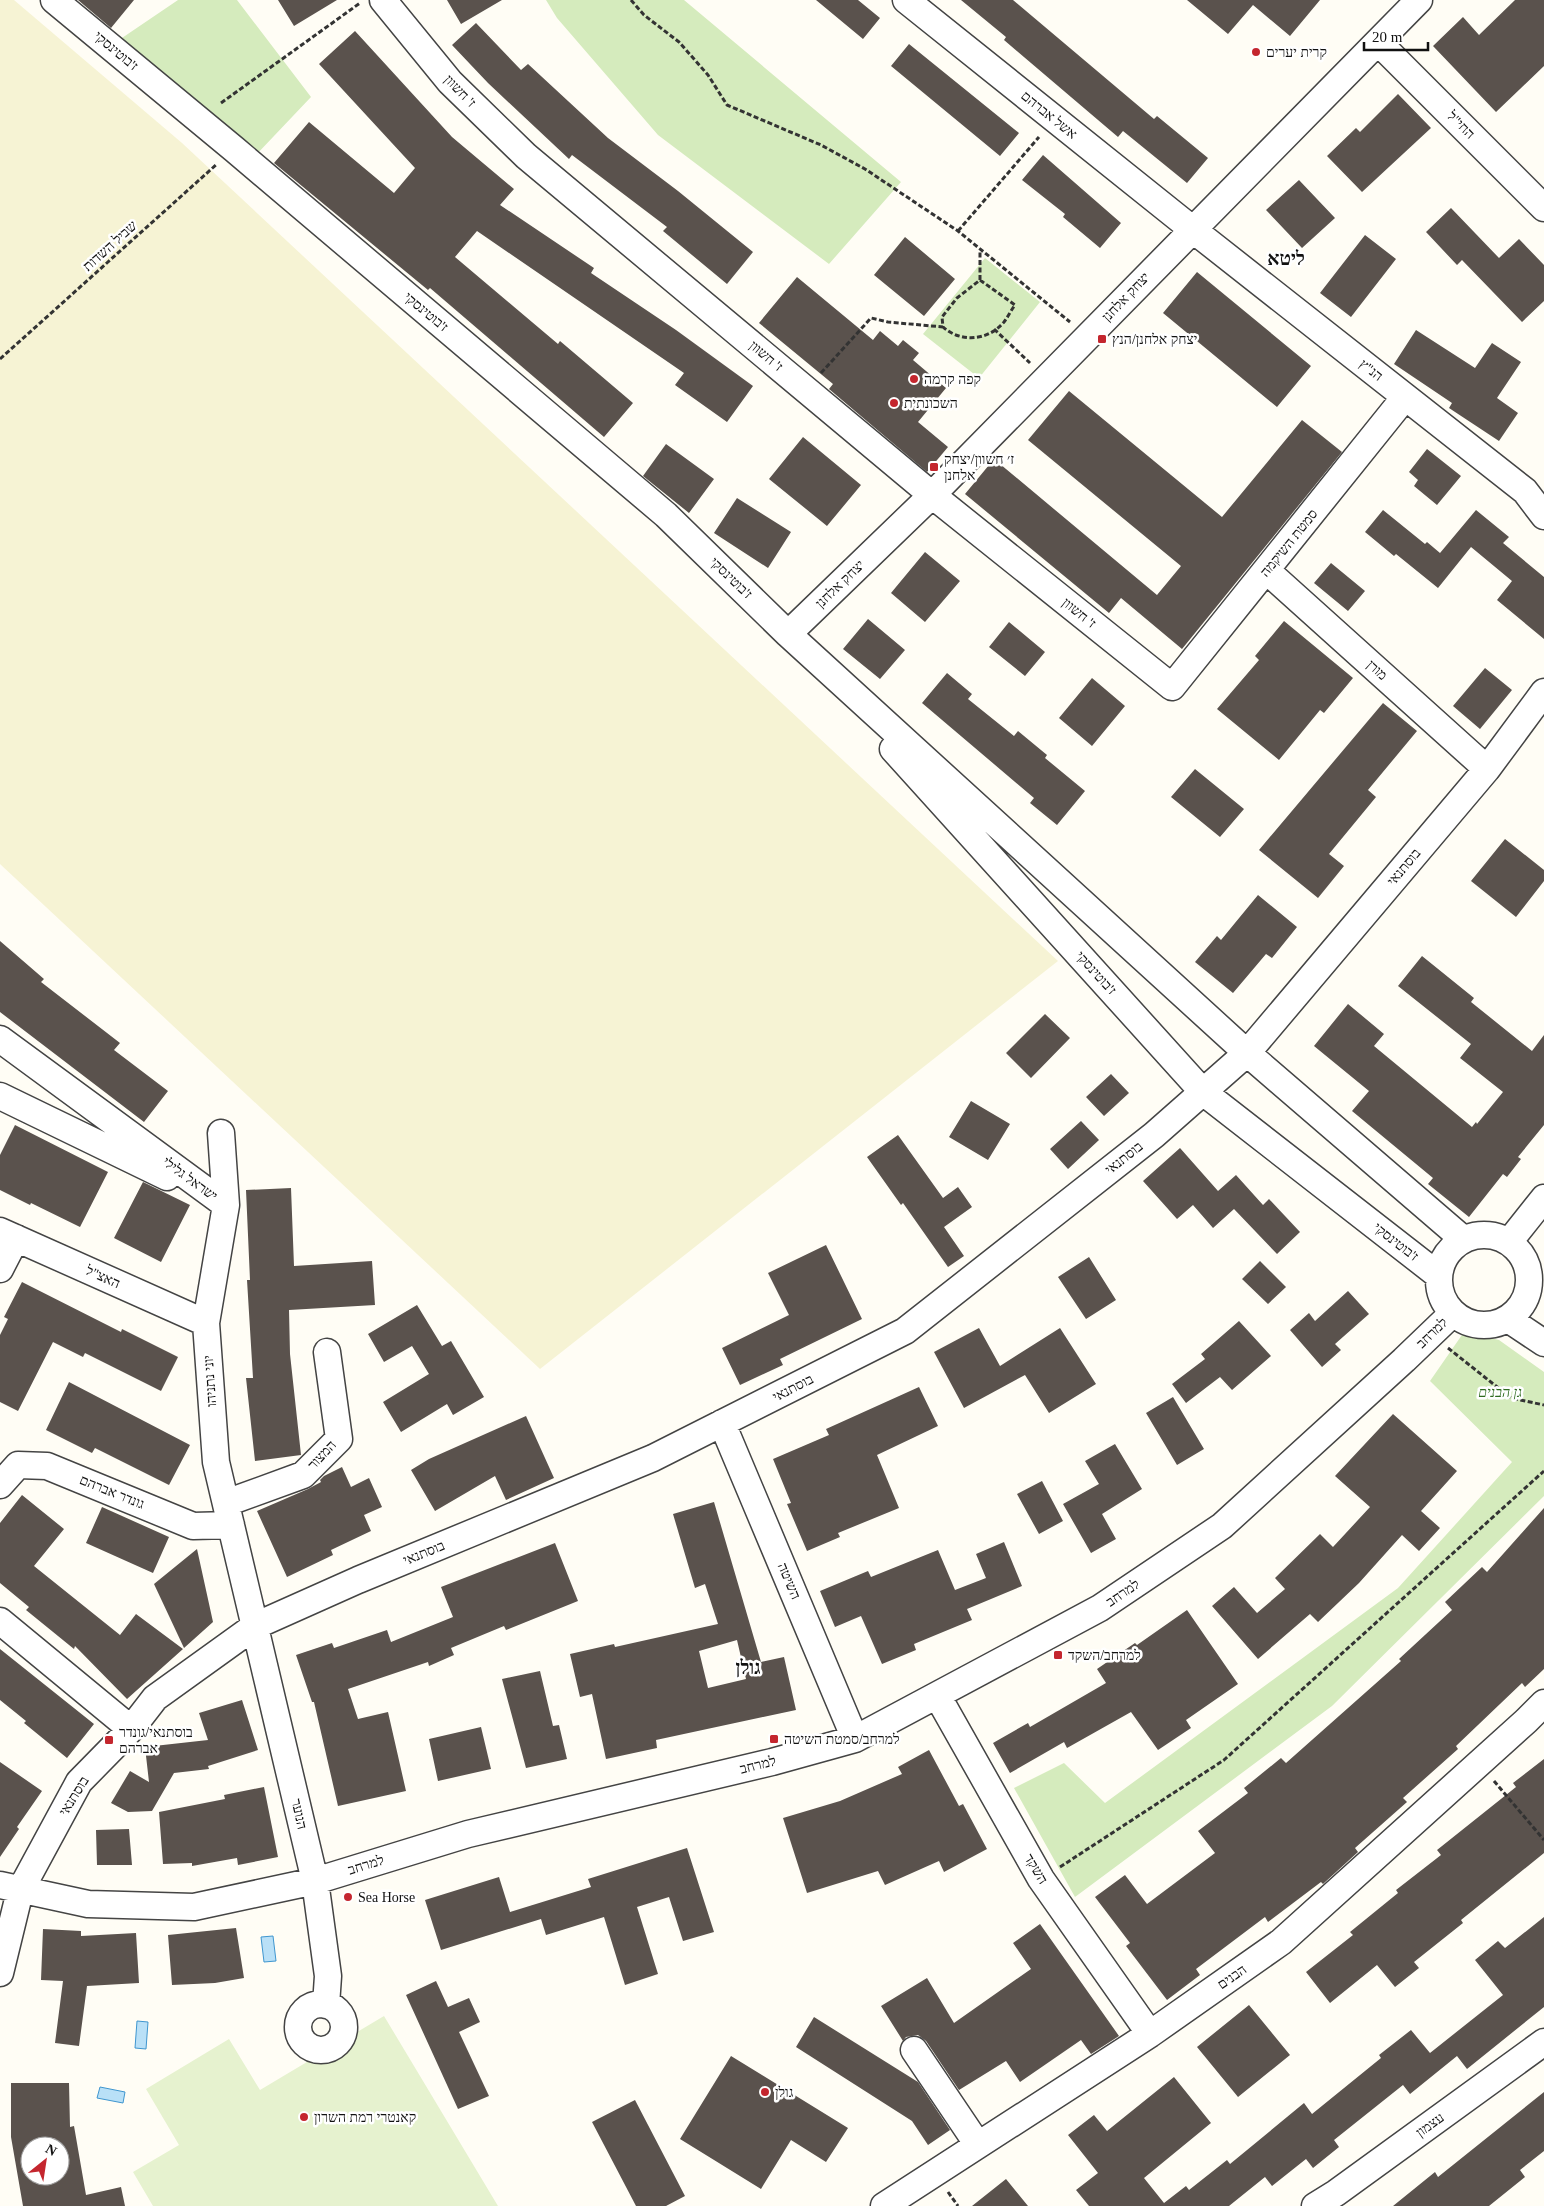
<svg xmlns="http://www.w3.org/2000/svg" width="1544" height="2206" font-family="'Times New Roman','Noto Sans Hebrew',serif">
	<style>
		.farmland { fill: #f6f3d4 }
		.green { fill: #d5ebbd }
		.pitch { fill: #e6f2cf }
		.water { fill: #b9e0f7; stroke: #3f96cf }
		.building { fill: #5a524d; fill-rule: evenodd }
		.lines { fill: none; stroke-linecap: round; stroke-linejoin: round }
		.minor-casing { stroke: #444; stroke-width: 29 }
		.path { stroke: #333; stroke-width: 3; stroke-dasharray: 5 2.5; stroke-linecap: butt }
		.minor { stroke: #fff; stroke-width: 26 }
		.poi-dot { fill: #c4262e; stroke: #fff; stroke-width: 2 }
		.labels { text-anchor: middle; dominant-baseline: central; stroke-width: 5; stroke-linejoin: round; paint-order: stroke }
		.street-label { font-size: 14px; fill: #111; stroke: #fff }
		.poi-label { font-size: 14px; fill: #111; stroke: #fff; text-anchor: start }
		.park-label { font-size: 14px; font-style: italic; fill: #2f6b1f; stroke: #fff }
		.district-label { font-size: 19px; font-weight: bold; fill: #111; stroke: #fff }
	</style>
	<rect width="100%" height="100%" fill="#fffdf5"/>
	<path class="farmland" d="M0,0h14l168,143 876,818 -518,408 -540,-505z"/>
	<path class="green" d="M178,0h59l74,97 -56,59 -136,-116z
		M546,0h138l217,182 -72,82 -171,-129 -101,-117z
		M985,258l55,44 -61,76 -56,-44z
		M1464,1332l35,8 45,32v124l-212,210 -257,191 -61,-109 50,-25 41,40 293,-215 114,-126 -82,-81z"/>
	<path class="pitch" d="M384,2016l114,190h-345l-20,-34 46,-27 -33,-56 83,-50 31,51z"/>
	<path class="water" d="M273,1936l3,25 -12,1 -3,-25z
		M137,2021l11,1 -2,27 -11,-1z
		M100,2087l25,5 -2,11 -26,-5z"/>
	<path class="building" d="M78,0h56l-23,28z
		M278,0h59l-43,26z
		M447,0h55l-41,24z
		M816,0h42l22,18 -17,21z
		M961,0h52l141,119 3,-3 51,42 -21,25 -64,-52 -5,6 -114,-97 2,-3z
		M1187,0h133l-30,36 -37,-31 -25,29z
		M1515,0h29v66l-48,46 -63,-66 30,-29 16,18z
		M476,23l45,47 7,-6 80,74 70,53 75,61 -26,32 -64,-53 4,-4 -95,-72 -3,4 -81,-76 -36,-38z
		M355,31l97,106 62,52 -14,16 94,63 -3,5 85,57 77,56 -26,36 -52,-37 9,-12 -207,-142 -22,26 103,87 2,-3 73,62 -29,34 -174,-149 -2,2 -154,-127 35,-41 85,71 21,-25 -96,-104z
		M909,44l110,89 -19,23 -109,-90z
		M1398,94l33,34 -69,64 -35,-36 29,-28 4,4z
		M1043,155l78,68 -21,25 -37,-31 2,-3 -43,-34z
		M1299,180l36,38 -33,30 -36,-38z
		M1451,208l48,50 20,-19 25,26v36l-22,21 -60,-62 -5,5 -31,-33z
		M1365,235l31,24 -45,58 -31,-24z
		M905,237l50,42 -31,37 -50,-41z
		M1197,272l114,94 -34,41 -114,-94z
		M797,277l76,63 7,-9 18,15 5,-6 16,13 -6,7 33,28 -28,34 30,25 -21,25 -98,-83 4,-5 -74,-61z
		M1416,330l59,38 17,-25 29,19 -24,36 21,15 -19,28 -50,-33 3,-5 -58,-39z
		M1069,391l153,126 80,-97 40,32 -160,197 -61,-51 -12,15 -144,-119 29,-35 163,136 24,-29 -153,-126z
		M803,437l58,48 -34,41 -58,-47z
		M666,444l48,35 -25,34 -46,-37z
		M1427,449l34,27 -24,29 -23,-19 4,-6 -9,-8z
		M737,498l54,34 -23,36 -54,-35z
		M1383,510l42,34 2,-2 13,11 36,-43 33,27 -6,6 41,34v62l-47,-39 15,-19 -41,-34 -33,41 -42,-34 -2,2 -29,-24z
		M925,552l35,29 -35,41 -34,-29z
		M1331,563l34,28 -17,20 -34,-28z
		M868,619l37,31 -25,29 -37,-30z
		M1284,621l69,57 -29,35 -4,-3 -41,50 -62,-51 42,-49 -4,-4z
		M1009,622l36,30 -20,24 -36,-29z
		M1485,668l27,22 -32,39 -27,-23z
		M947,673l25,21 -4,5 46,37 4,-5 29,24 -2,3 40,33 -28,34 -27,-22 4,-5 -112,-95z
		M1092,678l33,28 -33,40 -33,-28z
		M1383,703l34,28 -49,59 8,7 -47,57 15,12 -26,32 -59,-48z
		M1195,769l49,40 -24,28 -49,-40z
		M1505,839l39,31v11l-28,36 -45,-36z
		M1258,895l39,32 -25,31 -6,-4 -33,39 -38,-31 22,-26 4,4z
		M0,941l44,38 -3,3 79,61 -6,7 54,41 -24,31 -144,-110z
		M1422,956l52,42 -3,4 61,49 12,-16v90l-26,32 3,2 -14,18 -4,-3 -34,43 -41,-33 5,-6 -81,-67 17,-20 -55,-45 34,-42 36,30 -10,12 98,81 4,-5 1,2 26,-32 -43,-34 11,-14 -73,-58z
		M1045,1014l25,24 -39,40 -25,-25z
		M1111,1074l18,19 -25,23 -18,-19z
		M971,1101l39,23 -22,36 -39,-23z
		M1081,1121l18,19 -31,29 -18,-20z
		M15,1125l93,47 -28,55 -49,-24 -1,2 -30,-15v-35z
		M898,1135l45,63 15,-11 14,20 -28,20 20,29 -16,11 -45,-64 -2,2 -34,-48z
		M1180,1148l38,43 18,-16 27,30 6,-6 31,33 -23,22 -43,-45 -21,19 -20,-23 -16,14 -34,-38z
		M143,1182l47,23 -29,57 -47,-24z
		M291,1188l3,78 78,-5 3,44 -86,5 1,44 11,101 -46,6 -9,-83h7l-6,-98h3l-4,-90z
		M826,1245l36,74 -82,40 3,6 -43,20 -18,-37 67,-33 -21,-42z
		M1089,1257l27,43 -30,19 -28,-42z
		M1260,1261l26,26 -18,17 -26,-25z
		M22,1282l99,50 1,-3 56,28 -17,34 -76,-38 -2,4 -30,-15 -35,69 -18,-9v-67l8,-16 -4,-2z
		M1348,1291l21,23 -34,30 6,6 -19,17 -32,-37 19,-17 6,8z
		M417,1305l25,41 9,-5 33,56 -31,18 -6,-11 -46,28 -18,-30 46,-28 -17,-28 -28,16 -16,-28z
		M1239,1321l32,35 -39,34 -12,-13 -34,26 -14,-19 33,-25 -4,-5z
		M979,1328l21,38 60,-38 36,56 -47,29 -24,-38 -61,33 -30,-56z
		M69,1382l121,63 -21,40 -74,-37 -3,5 -46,-23z
		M919,1387l19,39 -61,29 22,53 -61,25 2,4 -33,14 -20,-47 4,-1 -18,-44 56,-24 -3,-6z
		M1173,1397l31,52 -27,16 -31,-52z
		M1393,1414l64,57 -36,40 19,17 -21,23 -17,-16 -43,48 -41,39 -8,-8 -52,45 -46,-53 22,-19 23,26 28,-24 -10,-11 45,-44 13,13 37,-40 -35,-31z
		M526,1416l28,62 -48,22 -11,-24 -60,35 -24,-41 18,-11z
		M1115,1444l27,45 -40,25 14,25 -25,14 -28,-49 36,-20 -14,-23z
		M342,1467l9,20 18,-9 13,29 -18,8 7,16 -40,19 2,5 -46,22 -30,-66 51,-22 13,-7 -1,-2 4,-4z
		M1042,1481l21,40 -24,13 -22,-40z
		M22,1495l42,34 -30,37 86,69 16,-21 47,35 -56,50 -52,-53 -1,3 -48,-39 3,-3 -29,-24v-60z
		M714,1502l47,160 23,-5 12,53 -140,30 1,8 -51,11 -14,-65 -12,3 -10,-43 44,-10 1,3 103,-23 -13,-40 -10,4 -22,-74zM737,1640l9,39 -38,9 -9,-37z
		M102,1507l67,30 -16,36 -67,-30z
		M1544,1508v161l-19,18 -3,-4 -66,63 2,3 -55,49 4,4 -52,46 3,4 -35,32 -2,-2 -53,40 -3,-5 -69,52 4,6 -33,25 -41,-54 4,-3 -35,-46 30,-22 22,29 68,-51 -17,-22 50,-38 -4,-5 37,-30 5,5 115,-102 -2,-2 53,-49 -7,-8 37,-35 5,5z
		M1004,1542l18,44 -55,23 5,11 -58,24 2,6 -34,14 -21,-48 -26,11 -15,-36 48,-20 3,6 67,-27 17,40 31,-12 -10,-24z
		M555,1543l23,58 -72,29 -2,-4 -53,22 3,7 -25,11 -1,-4 -80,27 10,30 30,-7 18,79 -68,15 -24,-104h-2l-16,-47 36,-12 2,5 53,-18 4,12 62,-25 -12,-30z
		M197,1549l16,73 -29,26 -30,-64z
		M1187,1610l51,74 -52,36 5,8 -33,22 -27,-38 -64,36 -3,-6 -54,31 -17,-30 35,-20 2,4 76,-44 -9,-14 38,-26 2,2z
		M0,1649l94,75 -27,34 -43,-35 2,-2 -26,-21z
		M540,1671l13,55 6,-1 8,34 -41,9 -24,-89z
		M242,1700l16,50 -50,16 1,3 -35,4 -22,38 -24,1 -17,-9 19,-32 19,11 -4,-35 63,-7 -9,-27z
		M481,1727l10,42 -53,12 -9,-42z
		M929,1750l30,56 4,-2 24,45 -43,23 -5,-11 -54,24 -7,-14 -71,22 -24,-75 57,-17 62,-27 -4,-7z
		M1544,1759v94l-83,67 2,3 -49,39 5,6 -24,19 -18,-22 -47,38 -24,-31 47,-37 -3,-3 48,-39 -2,-3 45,-35 -4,-5 79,-63 -3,-4z
		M0,1762l42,29 -25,36 2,2 -19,28z
		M264,1787l14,70 -40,8 -1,-7 -45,8v-3l-29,1 -4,-52 66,-13 -1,-4z
		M129,1829l3,36h-35l-1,-35z
		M687,1848l27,84 -31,9 -14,-44 -32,10 21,67 -33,11 -21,-68 -58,18 -5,-16 -100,31 -16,-50 74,-23 11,35 81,-25 -3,-8z
		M1544,1917v90l-77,62 -10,-13 -47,38 -7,-9 -69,55 5,7 -26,21 -7,-9 -34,27 -7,-9 -36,29h-140l-13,-16 22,-17 -30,-38 26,-20 13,16 67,-54 37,46 -67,55 20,25 22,-17 3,4 38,-30 3,4 74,-61 8,11 69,-56 -2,-3 32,-25 19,23 73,-58 -28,-35 23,-19 7,7z
		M1040,1924l79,112 -28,18 -10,-14 -61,42 -14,-21 -47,29 -33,-49 -8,-6 -12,2 -3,4 -22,-35 46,-28 27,45 77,-54 -18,-26z
		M236,1928l8,50 -29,5 -43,2 -4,-50z
		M43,1929l38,2v5l55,-3 3,50 -52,3 -8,60 -24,-3 8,-62 -22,-1z
		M436,1981l12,26 21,-9 11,24 -21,10 30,64 -31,13 -52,-114z
		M1249,2005l41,50 -52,42 -41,-50z
		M814,2017l104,65 32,48 -22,15 -16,-24 -116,-74z
		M731,2056l117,72 -22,34 -35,-22 -30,49 -81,-50z
		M11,2083h58l1,44 4,-1 12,69 35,-8 4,19h-102l-12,-69zM30,2146h30v30h-30z
		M1544,2092v59l-24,19 5,7 -36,29h-96l42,-34 3,5z
		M635,2100l50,96 -19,10h-30l-44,-84z
		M1006,2179l22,27h-56z"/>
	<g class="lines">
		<defs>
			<path id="minor" d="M54,0l180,149 432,366 122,119 459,419 216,186
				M383,0l67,82 76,74 406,339 240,192 233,-290
				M906,0l286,229 333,262 19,25
				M1378,42l166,166
				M1267,571l220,198
				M788,634l144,-139 487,-495
				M893,749l310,343 235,183
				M0,1039l226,166
				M0,1096l167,81
				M221,1133l5,72 -20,118 10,139 99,419 13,95 -2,29
				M0,1231l206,92
				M1439 1280a45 45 0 1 1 90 0a45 45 0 1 1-90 0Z
				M1509,1242l35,-44
				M0,1269l16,-31
				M1508,1319l36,24
				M722,1423l133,316
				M0,1485l18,-20 29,1 146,60 38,-1
				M226,1503l77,-28 36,-36 -12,-87
				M0,1621l131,108
				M937,1695l104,184 109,155
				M0,1885l88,19 106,3 121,-26 153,-47 304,-72 83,-23 245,-131 122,-82 182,-166 49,-47
				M0,1973l20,-82 59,-109 52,-53 24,-31 100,-72 103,-46 295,-122 252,-127 249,-196 93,-82 240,-284 57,-77
				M298 2027a23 23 0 1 1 46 0a23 23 0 1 1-46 0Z
				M914,2050l64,95
				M884,2206l266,-172 131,-92 245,-221 18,-18
				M1315,2206l21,-13 208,-151"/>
		</defs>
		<use href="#minor" class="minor-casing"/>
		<path class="path" d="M631,0l13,15 35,27 29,33 19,30 94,40 44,24 93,62 112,91
			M221,103l139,-100
			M958,231l81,-94
			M980,280l35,25c-4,5 -7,12 -11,17 -16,19 -43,21 -61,5l-1,-10 15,-19z
			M980,280v-30
			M994,329l36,34
			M0,359l217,-195
			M821,373l50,-55 17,4 55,5
			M1448,1348l63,50 33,7
			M1494,1781l50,59
			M1060,1867l164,-107 320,-289
			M948,2192l10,14"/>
		<use href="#minor" class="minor"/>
	</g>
	<g class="poi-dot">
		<circle cx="1256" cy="52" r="5"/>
		<rect x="1097" y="334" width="10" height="10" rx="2.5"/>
		<circle cx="914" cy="379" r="5"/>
		<circle cx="894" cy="403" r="5"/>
		<rect x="929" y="462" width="10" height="10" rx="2.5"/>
		<rect x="1053" y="1650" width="10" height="10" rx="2.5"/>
		<rect x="769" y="1734" width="10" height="10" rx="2.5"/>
		<rect x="104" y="1735" width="10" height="10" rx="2.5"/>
		<circle cx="348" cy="1897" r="5"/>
		<circle cx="765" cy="2092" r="5"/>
		<circle cx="304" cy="2117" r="5"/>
	</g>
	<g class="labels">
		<g class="street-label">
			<text transform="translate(116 51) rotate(40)">ז'בוטינסקי</text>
			<text transform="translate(460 91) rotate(46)">ז' חשוון</text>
			<text transform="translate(1049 115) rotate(39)">אשל אברהם</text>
			<text transform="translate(1461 125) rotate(45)">החי"ל</text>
			<text transform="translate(110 246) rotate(-42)">שביל השדות</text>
			<text transform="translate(1126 297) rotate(-46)">יצחק אלחנן</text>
			<text transform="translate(426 312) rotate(40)">ז'בוטינסקי</text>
			<text transform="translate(766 356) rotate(40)">ז' חשוון</text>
			<text transform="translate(1371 370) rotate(38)">הנ"ץ</text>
			<text transform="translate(1289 543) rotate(-51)">סמטת השיקמה</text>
			<text transform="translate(731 578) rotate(44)">ז'בוטינסקי</text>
			<text transform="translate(840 584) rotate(-44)">יצחק אלחנן</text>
			<text transform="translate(1079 613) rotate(39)">ז' חשוון</text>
			<text transform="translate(1377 670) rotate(42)">מורן</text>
			<text transform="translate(1404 867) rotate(-50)">בוסתנאי</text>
			<text transform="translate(1096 973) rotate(48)">ז'בוטינסקי</text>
			<text transform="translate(1124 1158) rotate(-38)">בוסתנאי</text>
			<text transform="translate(190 1179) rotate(36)">ישראל גלילי</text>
			<text transform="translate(1396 1242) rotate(38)">ז'בוטינסקי</text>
			<text transform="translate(103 1277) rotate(24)">האצ"ל</text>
			<text transform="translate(1432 1333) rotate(-44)">למרחב</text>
			<text transform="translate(210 1381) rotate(-94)">יוני נתניהו</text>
			<text transform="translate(793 1388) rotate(-27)">בוסתנאי</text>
			<text transform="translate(322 1455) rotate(-47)">המצור</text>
			<text transform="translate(112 1492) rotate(22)">גונדר אברהם</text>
			<text transform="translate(424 1553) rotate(-22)">בוסתנאי</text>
			<text transform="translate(789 1581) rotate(67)">השיטה</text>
			<text transform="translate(1123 1593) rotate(-34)">למרחב</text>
			<text transform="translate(758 1765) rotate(-14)">למרחב</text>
			<text transform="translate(74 1796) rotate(-58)">בוסתנאי</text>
			<text transform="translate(299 1814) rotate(77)">הנוער</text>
			<text transform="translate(366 1865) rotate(-17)">למרחב</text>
			<text transform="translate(1036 1869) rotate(59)">השקד</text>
			<text transform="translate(1232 1977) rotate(-35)">הבנים</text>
			<text transform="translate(1430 2125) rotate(-36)">עצמון</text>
		</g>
		<g class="poi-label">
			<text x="1266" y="52">קרית יערים</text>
			<text x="1112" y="339">יצחק אלחנן/הנץ</text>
			<text x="924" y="379">קפה קרמה</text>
			<text x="904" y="403">השכונתית</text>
			<text x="944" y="459">ז׳ חשוון/יצחק<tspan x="944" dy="16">אלחנן</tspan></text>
			<text x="1068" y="1655">למרחב/השקד</text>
			<text x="119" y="1732">בוסתנאי/גונדר<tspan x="119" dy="16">אברהם</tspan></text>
			<text x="784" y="1739">למרחב/סמטת השיטה</text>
			<text x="358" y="1897">Sea Horse</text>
			<text x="775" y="2092">גולן</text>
			<text x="314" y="2117">קאנטרי רמת השרון</text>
		</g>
		<g class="park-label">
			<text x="1500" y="1392">גן הבנים</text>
		</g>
		<g class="district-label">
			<text x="1286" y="258">ליטא</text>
			<text x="748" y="1667">גולן</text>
		</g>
	</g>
	<g transform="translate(45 2161) rotate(30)"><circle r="24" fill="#ffffff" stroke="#a0a0a0"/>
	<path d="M0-4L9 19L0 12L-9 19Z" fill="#c4262e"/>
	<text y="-8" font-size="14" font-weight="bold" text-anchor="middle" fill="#111111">N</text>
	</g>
	<path d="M1364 42v8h64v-8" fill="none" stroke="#111111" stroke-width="2.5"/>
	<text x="1372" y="42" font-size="15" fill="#111111" stroke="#ffffff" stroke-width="4" paint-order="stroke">20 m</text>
</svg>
